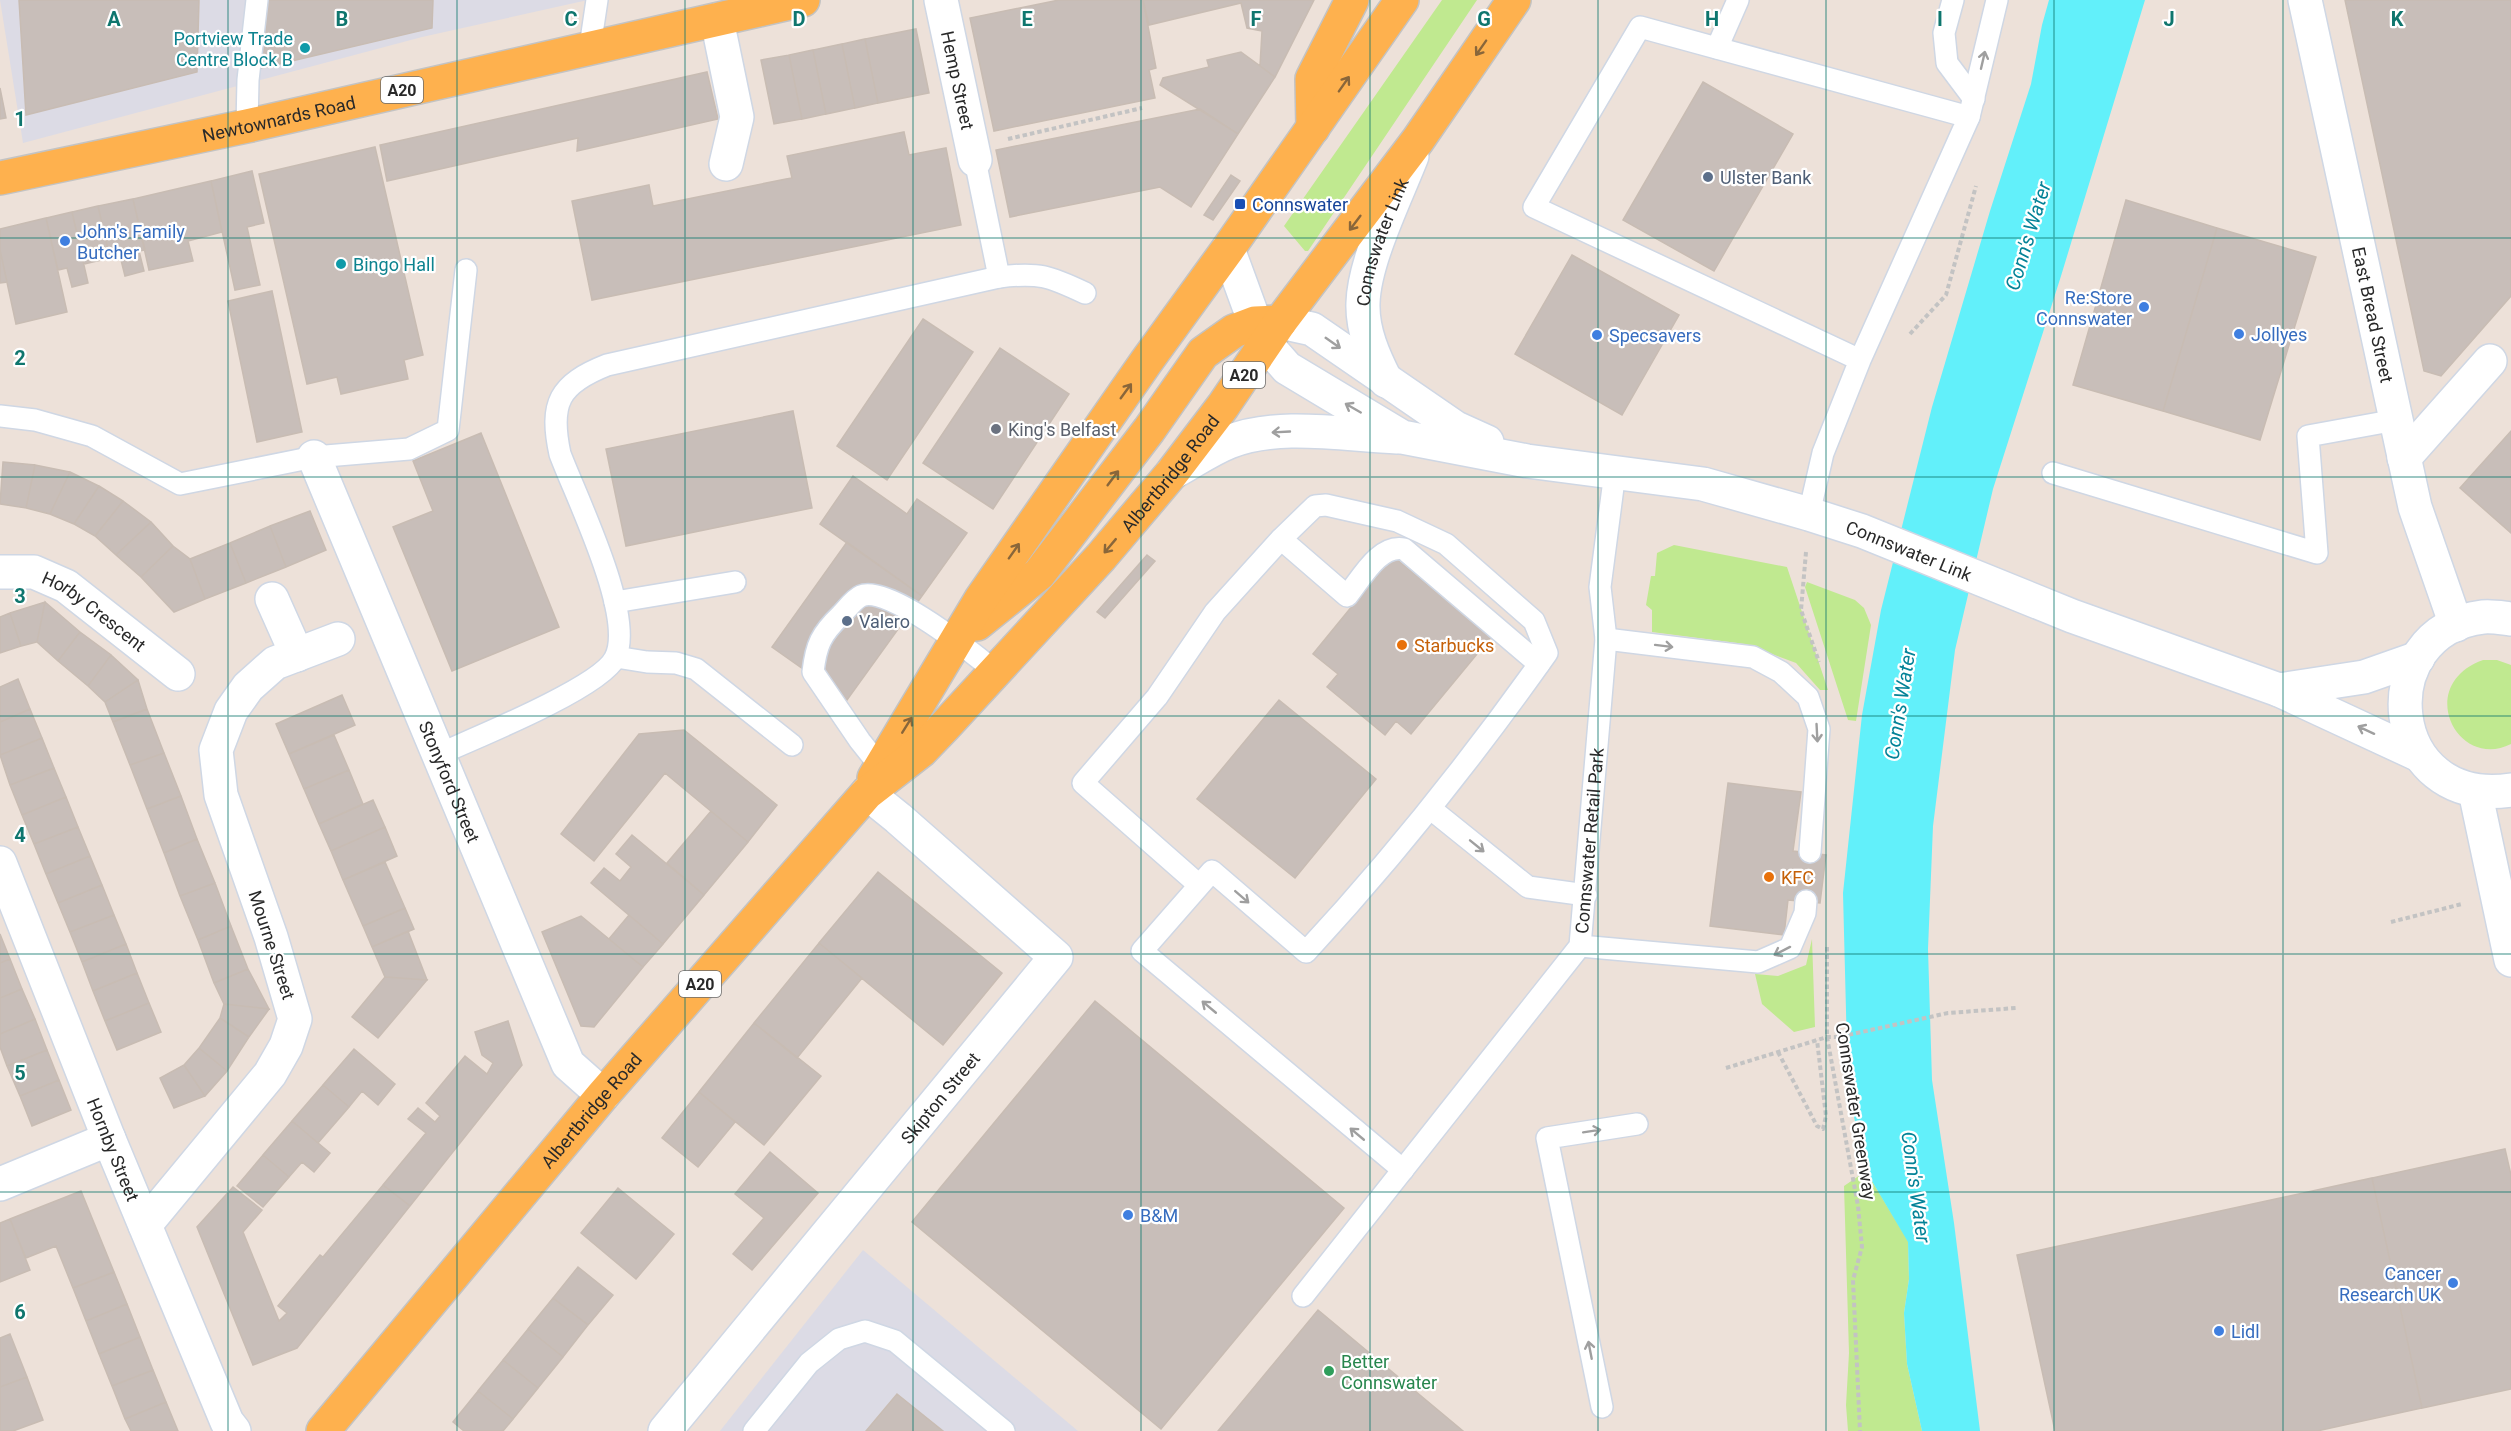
<svg xmlns="http://www.w3.org/2000/svg" width="2511" height="1431" font-family="Roboto,sans-serif">
	<style>
		.industrial { fill: #dcdbe5 }
		.green { fill: #c0e990 }
		.water { fill: #62f0fa }
		.building { fill: #c8beb9; stroke: #c8bcb3; stroke-width: 1.5 }
		.lines { fill: none; stroke-linecap: round; stroke-linejoin: round }
		.service-casing { stroke: #cfd7e4; stroke-width: 24 }
		.minor-casing { stroke: #cfd7e4; stroke-width: 36 }
		.primary-casing { stroke: #c3c3c3; stroke-width: 36 }
		.path { stroke: #c3c3c3; stroke-width: 4; stroke-dasharray: 4.5 3; stroke-linecap: butt }
		.service { stroke: #fff; stroke-width: 21 }
		.minor { stroke: #fff; stroke-width: 33 }
		.primary { stroke: #feb14e; stroke-width: 33 }
		.oneway { stroke: #89663a }
		.oneway2 { stroke: #9f9f9f }
		.grid { fill: none; stroke: #0f766e; stroke-width: 1.5; stroke-opacity: 0.55 }
		.culture-dot { fill: #0f9aa8; stroke: #fff; stroke-width: 2 }
		.service-dot { fill: #5c6f8a; stroke: #fff; stroke-width: 2 }
		.transit-dot { fill: #1a4fb4; stroke: #fff; stroke-width: 2 }
		.shop-dot { fill: #3f7fe0; stroke: #fff; stroke-width: 2 }
		.worship-dot { fill: #6b7280; stroke: #fff; stroke-width: 2 }
		.food-dot { fill: #e8710a; stroke: #fff; stroke-width: 2 }
		.leisure-dot { fill: #2e9e5b; stroke: #fff; stroke-width: 2 }
		.labels { text-anchor: middle; dominant-baseline: central; stroke-width: 4.5; stroke-linejoin: round; paint-order: stroke }
		.shield { fill: #fff; stroke: #696969; stroke-width: 1.5 }
		.shield-label { font-size: 16px; font-weight: bold; fill: #292929 }
		.culture-label { font-size: 18px; fill: #0d838f; stroke: #fff; text-anchor: end }
		.street-label { font-size: 18px; fill: #292929; stroke: #fff }
		.service-label { font-size: 18px; fill: #4e5e75; stroke: #fff; text-anchor: start }
		.transit-label { font-size: 18px; fill: #164399; stroke: #fff; text-anchor: start }
		.shop-label { font-size: 18px; fill: #366cbe; stroke: #fff; text-anchor: start }
		.worship-label { font-size: 18px; fill: #5b616d; stroke: #fff; text-anchor: start }
		.food-label { font-size: 18px; fill: #c56008; stroke: #fff; text-anchor: start }
		.leisure-label { font-size: 18px; fill: #27864d; stroke: #fff; text-anchor: start }
		.water-label { font-size: 20px; font-style: italic; fill: #038297; stroke: #fff }
		.grid-label { font-size: 20px; text-anchor: middle; font-weight: bold; fill: #0f766e; stroke: #fff; stroke-width: 4.5; stroke-linejoin: round; paint-order: stroke }
	</style>
	<rect width="100%" height="100%" fill="#ede1d9"/>
	<path class="industrial" d="M0,0h588l-166,37 -399,106z
		M863,1250l215,181h-358z"/>
	<path class="green" d="M1442,0h35l-169,251h-3l-21,-25z
		M1674,545l113,22 41,123h-8l-24,-27 -51,-19 -93,-12v-22l-6,-5 5,-29h4l2,-23z
		M1807,582l48,18 9,8 7,17 -15,96 -8,-1 -43,-133z
		M2483,660h14l14,5v79c-54,27 -97,-59 -28,-84z
		M1812,939l3,88 -21,5 -32,-28 -7,-30 23,2 28,-11z
		M1866,1171l42,70 1,38 -5,34 3,51 15,67h-74l-2,-26 3,-52 -5,-167z"/>
	<path class="water" d="M2049,0h96l-84,276 -68,213 -38,161 -22,176 -5,123 4,131 22,143 26,208h-58l-15,-67 -3,-51 5,-34 -1,-37 -42,-71 -18,-81 -5,-197 19,-178 19,-105 51,-203 58,-196 41,-127 11,-59z"/>
	<path class="building" d="M19,0h180l-2,72 -171,43z
		M268,0h165l-1,28 -170,40z
		M1059,0h84l13,68 -7,2 6,28 -161,33 -24,-113z
		M1143,0h171l-39,77 -15,-11 2,-35 -15,-3 -6,-25 -92,22z
		M2345,0h166v296l-70,80 -17,-5z
		M916,29l13,64 -51,10 -13,-64z
		M865,39l13,64 -23,5 -13,-64z
		M842,44l13,64 -29,6 -13,-64z
		M813,50l13,64 -24,5 -13,-64z
		M1241,52l34,25 -37,57 -78,-49 3,-7 46,-11 -2,-7z
		M789,55l13,64 -28,5 -13,-64z
		M707,72l11,47 -141,32 1,-13 -191,43 -7,-36z
		M1703,82l90,52 -79,137 -91,-51z
		M0,88l6,30 -6,1z
		M1200,109l38,25 -47,73 -31,-20 -150,30 -14,-67z
		M904,132l5,23 37,-7 15,77 -369,75 -20,-99 77,-16 4,21 133,-27 6,-1 -5,-22z
		M375,147l48,208 -19,5 4,19 -67,15 -4,-17 -30,7 -48,-210z
		M252,171l12,52 -17,4 13,58 -25,5 -24,-109z
		M1231,175l9,6 -27,39 -9,-5z
		M211,181l11,51 -34,9 5,20 -44,9 -16,-71z
		M133,199l12,51 -6,1 5,20 -19,5 -5,-20 -10,2 -12,-52z
		M2126,200l91,28 -54,183 -90,-26z
		M98,206l12,52 -26,6 -12,-52z
		M72,212l16,71 -16,4 -5,-19 -9,2 -12,-52z
		M46,218l21,94 -51,12 -16,-74v-21z
		M2217,228l99,29 -56,183 -97,-29z
		M0,250l7,32 -7,1z
		M1572,255l107,60 -57,100 -107,-61z
		M272,291l30,141 -45,10 -29,-141z
		M923,319l50,33 -86,128 -50,-34z
		M1000,348l69,46 -76,115 -70,-46z
		M793,411l19,97 -186,38 -20,-97z
		M2511,431v102l-51,-45z
		M481,433l78,194 -107,44 -59,-144 40,-16 -20,-50z
		M3,462l32,3 -9,43 -26,-4z
		M35,465l35,7 -20,42 -24,-6z
		M70,472l29,14 -25,38 -24,-10z
		M853,476l54,38 10,-15 50,34 -45,63 -102,-72z
		M99,486l24,15 -28,35 -21,-12z
		M123,501l28,21 -35,33 -21,-19z
		M310,511l16,39 -40,17 -16,-41z
		M151,522l22,24 -32,31 -25,-22z
		M270,526l16,41 -40,16 -16,-40z
		M847,542l75,54 -75,104 -75,-53z
		M230,543l16,40 -41,16 -15,-40z
		M173,546l17,13 15,40 -31,13 -33,-35z
		M1147,555l8,6 -50,57 -8,-6z
		M1393,556l98,81 -80,97 -15,-13 -11,14 -58,-48 11,-13 -25,-20z
		M45,602l-8,40 -16,4 -11,-33z
		M45,602l35,30 -22,29 -21,-19z
		M10,613l11,33 -21,7v-36z
		M80,632l31,23 -23,31 -30,-25z
		M111,655l27,25 -33,22 -17,-16z
		M18,679l12,30 -30,13v-35z
		M138,680l9,29 -34,13 -8,-20z
		M342,695l13,30 -66,29 -13,-30z
		M1279,700l97,79 -81,99 -98,-79z
		M30,709l12,29 -42,17v-33z
		M147,709l17,44 -34,12 -17,-43z
		M684,730l93,75 -29,37 -83,-69 -71,88 -33,-27 78,-100z
		M334,735l15,35 -45,19 -15,-35z
		M42,738l12,30 -44,17 -10,-30z
		M164,753l17,43 -34,13 -17,-44z
		M54,768l12,29 -44,18 -12,-30z
		M349,770l14,34 -44,20 -15,-35z
		M1728,783l73,9 -8,59 33,4 -6,48 -32,-3 -4,35 -74,-9z
		M181,796l16,43 -33,14 -17,-44z
		M66,797l12,30 -44,17 -12,-29z
		M373,800l12,27 -54,24 -12,-27z
		M711,811l37,31 -44,53 -37,-32z
		M78,827l12,29 -44,18 -12,-30z
		M385,827l12,29 -54,24 -12,-29z
		M632,835l72,60 -41,49 -72,-61 13,-15 16,13 11,-14 -15,-13z
		M197,839l18,44 -35,13 -16,-43z
		M90,856l12,29 -44,18 -12,-29z
		M385,862l20,46 -42,18 -20,-46z
		M878,872l124,101 -59,72 -124,-102z
		M215,883l16,43 -33,14 -18,-44z
		M102,885l12,30 -44,17 -12,-29z
		M405,908l9,21 -42,18 -9,-21z
		M114,915l12,29 -44,18 -12,-30z
		M629,915l34,29 -20,23 -34,-28z
		M581,916l62,51 -49,60 -13,-1 -39,-94z
		M231,926l17,43 -34,14 -16,-43z
		M408,931l19,49 -42,-3 -13,-30z
		M0,934l10,25 -10,4z
		M819,943l43,35 -65,80 -43,-35z
		M126,944l11,29 -44,18 -11,-29z
		M10,959l12,30 -22,9v-35z
		M248,969l21,40 -45,-5 -10,-21z
		M137,973l12,30 -44,18 -12,-30z
		M385,977l42,3 -49,58 -26,-21z
		M22,989l13,30 -35,15v-36z
		M1095,1001l249,207 -183,221 -249,-207z
		M149,1003l12,29 -44,18 -12,-29z
		M224,1004l45,5 -20,28 -29,-19z
		M220,1018l29,19 -22,34 -28,-23z
		M35,1019l12,31 -40,16 -7,-19v-13z
		M508,1021l14,44 -112,141 -27,-21 43,-52 -18,-14 10,-11 17,14 5,-6 -14,-13 39,-47 22,18 6,-11 -11,-8 -7,-23z
		M754,1023l67,53 -57,69 -65,-53z
		M199,1048l28,23 -22,25 -21,-31z
		M354,1049l41,35 -17,21 -16,-14 -13,16 -26,-22z
		M47,1050l12,30 -39,16 -13,-30z
		M184,1065l21,31 -31,12 -14,-30z
		M59,1080l12,30 -39,16 -12,-30z
		M323,1085l26,22 -31,36 -26,-22z
		M699,1092l36,30 -37,45 -36,-29z
		M292,1121l38,32 -16,19 -12,-10 -13,15 -26,-22z
		M2505,1149l6,26v214l-89,19 -50,-230z
		M770,1152l48,41 -66,77 -19,-16 31,-36 -29,-24z
		M263,1155l26,22 -26,30 -26,-21z
		M2372,1178l50,230 -105,23h-262l-38,-176z
		M383,1185l27,21 -113,142 -44,17 -56,-138 36,-40 29,23 -19,22 36,89 8,-8 -9,-7 42,-51 3,2z
		M618,1188l56,46 -38,45 -55,-46z
		M81,1191l33,81 -41,16 -17,-42 -30,12 -16,-39z
		M10,1219l20,51 -30,12v-59z
		M578,1267l35,28 -25,30 -35,-27z
		M114,1272l13,32 -41,17 -13,-33z
		M553,1298l35,27 -25,32 -35,-28z
		M127,1304l13,33 -41,17 -13,-33z
		M1318,1310l145,121h-245z
		M528,1329l35,28 -25,31 -35,-28z
		M10,1334l17,43 -27,10v-49z
		M140,1337l13,33 -41,16 -13,-32z
		M503,1360l35,28 -25,31 -35,-28z
		M153,1370l13,32 -41,17 -13,-33z
		M27,1377l16,43 -30,11h-13v-44z
		M478,1391l35,28 -10,12h-39l-11,-9z
		M897,1394l46,37h-77z
		M166,1402l12,29h-47l-6,-12z"/>
	<g class="lines">
		<defs>
			<g id="service">
				<path d="M1953,0l-9,33 3,30 27,36"/>
				<path d="M590,47l7,-47"/>
				<path d="M1717,48l21,-48"/>
				<path d="M1969,117l28,-117"/>
				<path d="M247,126l1,-46 9,-80"/>
				<path d="M975,160l24,117"/>
				<path d="M0,416l35,4 57,16 88,48 134,-27 95,-8 39,-19 18,-160"/>
				<path d="M2053,473l264,80 -9,-117 88,-16"/>
				<path d="M1809,514l14,-61 37,-93 109,-243 -329,-90 -106,180 326,153"/>
				<path d="M1281,539l66,57c14,-17 32,-52 57,-47l135,115"/>
				<path d="M615,602l120,-20"/>
				<path d="M1606,639l147,18 28,15 27,25 11,32 -9,123"/>
				<path d="M616,657l31,5 29,1 20,6 96,76"/>
				<path d="M437,755c36,-16 163,-67 178,-97 21,-41 -39,-161 -55,-204 -11,-51 -1,-70 47,-89l392,-88c40,-5 50,-1 86,16"/>
				<path d="M888,776l-28,-35 -47,-69c3,-27 8,-38 28,-57 5,-5 13,-16 20,-19 27,-12 113,58 135,76"/>
				<path d="M1431,809l97,78 58,8"/>
				<path d="M1199,885l-116,-102 74,-86 58,-85 66,-73 34,-33 11,-1 71,16 49,23 88,77 13,32c-75,106 -153,204 -241,299l-94,-81 -70,80 261,219"/>
				<path d="M1580,946l178,16 32,-14 15,-35 1,-12"/>
				<path id="s1" d="M1303,1296l277,-350 26,-307 -6,-52 15,-115"/>
				<path d="M1602,1407l-55,-269 90,-14"/>
				<path d="M754,1431l55,-68 30,-24 26,-8 30,10 109,90"/>
			</g>
			<g id="minor">
				<path id="s2" d="M941,0l34,160"/>
				<path id="s3" d="M2305,0l110,507 41,118"/>
				<path d="M717,20l20,97 -11,47"/>
				<path id="s4" d="M1228,249l27,74 10,20 22,25 115,69 125,24 176,23 106,30 53,17 210,85 207,74 140,65"/>
				<path d="M1280,322l32,7 144,99 31,14"/>
				<path id="s5" d="M1386,381c-12,-24 -24,-50 -23,-78 1,-42 33,-106 49,-147"/>
				<path id="s6" d="M314,457l254,607 35,31"/>
				<path d="M2404,458l86,-97"/>
				<path d="M1172,473c19,-10 37,-23 57,-31 48,-20 117,-7 168,-5"/>
				<path id="s7" d="M0,572h34l32,14 112,88"/>
				<path d="M272,599l25,56"/>
				<path d="M2511,619c-9,-1 -19,-3 -28,-2 -115,14 -100,192 28,173"/>
				<path d="M2279,690l85,-13 54,-19"/>
				<path d="M2475,791l36,169"/>
				<path id="s8" d="M0,863l109,276 118,283 7,9"/>
				<path d="M0,1184l109,-45"/>
				<path d="M145,1225l125,-151 16,-28 9,-27 -24,-82 -50,-142 -5,-45 15,-39 17,-24 27,-24 63,-24"/>
				<path id="s9" d="M665,1431l391,-474 -158,-139 -31,-25"/>
			</g>
			<g id="primary">
				<path d="M1313,128l-1,-49 40,-79"/>
				<path id="s10" d="M0,178l247,-52 556,-126"/>
				<path d="M977,624l62,-50 110,-144 54,-77 31,-22 21,-8 25,-1"/>
				<path d="M874,778l107,-179 165,-237 82,-113 174,-249"/>
				<path id="s11" d="M323,1431l280,-336 264,-302 54,-42 24,-25 156,-169 71,-84 51,-67 57,-84 138,-182 96,-140"/>
			</g>
		</defs>
		<use href="#service" class="service-casing"/>
		<use href="#minor" class="minor-casing"/>
		<use href="#primary" class="primary-casing"/>
		<path class="path" d="M1008,139l134,-31
			M1910,334l36,-39 30,-109
			M1806,552l-5,58 18,52
			M2391,922l71,-18
			M1827,947v90l31,169 4,41 -9,33 7,151
			M1778,1052l39,74 6,3 3,-13 -9,-76
			M1726,1068l101,-31h12l109,-24 68,-5"/>
		<use href="#service" class="service"/>
		<use href="#minor" class="minor"/>
		<use href="#primary" class="primary"/>
	</g>
	<defs><path id="oneway-shaft" d="M-6 0H5M1.5-3L5.5 0L1.5 3" fill="none" stroke-width="1.6" stroke-linecap="round" stroke-linejoin="round" transform="scale(1.5)"/></defs>
	<g class="oneway">
		<use href="#oneway-shaft" transform="translate(1481 48) rotate(125)"/>
		<use href="#oneway-shaft" transform="translate(1344 84) rotate(-55)"/>
		<use href="#oneway-shaft" transform="translate(1355 223) rotate(127)"/>
		<use href="#oneway-shaft" transform="translate(1126 391) rotate(-54)"/>
		<use href="#oneway-shaft" transform="translate(1113 478) rotate(-53)"/>
		<use href="#oneway-shaft" transform="translate(1110 546) rotate(130)"/>
		<use href="#oneway-shaft" transform="translate(1014 551) rotate(-55)"/>
		<use href="#oneway-shaft" transform="translate(907 725) rotate(-58)"/>
	</g>
	<g class="oneway2">
		<use href="#oneway-shaft" transform="translate(1983 60) rotate(-77)"/>
		<use href="#oneway-shaft" transform="translate(1333 343) rotate(35)"/>
		<use href="#oneway-shaft" transform="translate(1353 408) rotate(-150)"/>
		<use href="#oneway-shaft" transform="translate(1281 432) rotate(177)"/>
		<use href="#oneway-shaft" transform="translate(1664 646) rotate(7)"/>
		<use href="#oneway-shaft" transform="translate(2366 730) rotate(-155)"/>
		<use href="#oneway-shaft" transform="translate(1817 733) rotate(87)"/>
		<use href="#oneway-shaft" transform="translate(1477 846) rotate(39)"/>
		<use href="#oneway-shaft" transform="translate(1242 897) rotate(41)"/>
		<use href="#oneway-shaft" transform="translate(1782 951) rotate(153)"/>
		<use href="#oneway-shaft" transform="translate(1209 1007) rotate(-140)"/>
		<use href="#oneway-shaft" transform="translate(1592 1131) rotate(-9)"/>
		<use href="#oneway-shaft" transform="translate(1357 1134) rotate(-140)"/>
		<use href="#oneway-shaft" transform="translate(1590 1350) rotate(-101)"/>
	</g>
	<path class="grid" d="M228,0v1431M457,0v1431M685,0v1431M913,0v1431M1141,0v1431M1370,0v1431M1598,0v1431M1826,0v1431M2054,0v1431M2283,0v1431M0,238h2511M0,477h2511M0,716h2511M0,954h2511M0,1192h2511"/>
	<g class="culture-dot">
		<circle cx="305" cy="48" r="6"/>
		<circle cx="341" cy="264" r="6"/>
	</g>
	<g class="service-dot">
		<circle cx="1708" cy="177" r="6"/>
		<circle cx="847" cy="621" r="6"/>
	</g>
	<rect class="transit-dot" x="1234" y="198" width="12" height="12" rx="3"/>
	<g class="shop-dot">
		<circle cx="65" cy="241" r="6"/>
		<circle cx="2144" cy="307" r="6"/>
		<circle cx="2239" cy="334" r="6"/>
		<circle cx="1597" cy="335" r="6"/>
		<circle cx="1128" cy="1215" r="6"/>
		<circle cx="2453" cy="1283" r="6"/>
		<circle cx="2219" cy="1331" r="6"/>
	</g>
	<circle class="worship-dot" cx="996" cy="429" r="6"/>
	<g class="food-dot">
		<circle cx="1402" cy="645" r="6"/>
		<circle cx="1769" cy="877" r="6"/>
	</g>
	<circle class="leisure-dot" cx="1329" cy="1371" r="6"/>
	<g class="labels">
		<g class="shield">
			<rect x="381" y="77" width="42" height="26" rx="4.5"/>
			<rect x="1223" y="362" width="42" height="26" rx="4.5"/>
			<rect x="679" y="971" width="42" height="26" rx="4.5"/>
		</g>
		<g class="shield-label">
			<text x="402" y="90">A20</text>
			<text x="1244" y="375">A20</text>
			<text x="700" y="984">A20</text>
		</g>
		<g class="culture-label">
			<text x="293" y="38">Portview Trade<tspan x="293" dy="21">Centre Block B</tspan></text>
			<text x="353" y="264" text-anchor="start">Bingo Hall</text>
		</g>
		<g class="street-label">
			<text stroke="none"><textPath href="#s2" startOffset="82">Hemp Street</textPath></text>
			<text stroke="none"><textPath href="#s10" startOffset="285">Newtownards Road</textPath></text>
			<text stroke="none"><textPath href="#s5" startOffset="146">Connswater Link</textPath></text>
			<text stroke="none"><textPath href="#s3" startOffset="322">East Bread Street</textPath></text>
			<text stroke="none"><textPath href="#s11" startOffset="1280">Albertbridge Road</textPath></text>
			<text stroke="none"><textPath href="#s4" startOffset="790">Connswater Link</textPath></text>
			<text stroke="none"><textPath href="#s7" startOffset="106">Horby Crescent</textPath></text>
			<text stroke="none"><textPath href="#s6" startOffset="352">Stonyford Street</textPath></text>
			<text stroke="none"><textPath href="#s1" startOffset="552">Connswater Retail Park</textPath></text>
			<text transform="translate(272 945) rotate(72)">Mourne Street</text>
			<text stroke="none"><textPath href="#s9" startOffset="432">Skipton Street</textPath></text>
			<text stroke="none"><textPath href="#s11" startOffset="418">Albertbridge Road</textPath></text>
			<text transform="translate(1856 1111) rotate(81)">Connswater Greenway</text>
			<text stroke="none"><textPath href="#s8" startOffset="308">Hornby Street</textPath></text>
		</g>
		<g class="service-label">
			<text x="1720" y="177">Ulster Bank</text>
			<text x="859" y="621">Valero</text>
		</g>
		<g class="transit-label">
			<text x="1252" y="204">Connswater</text>
		</g>
		<g class="shop-label">
			<text x="77" y="231">John's Family<tspan x="77" dy="21">Butcher</tspan></text>
			<text x="2132" y="297" text-anchor="end">Re:Store<tspan x="2132" dy="21">Connswater</tspan></text>
			<text x="2251" y="334">Jollyes</text>
			<text x="1609" y="335">Specsavers</text>
			<text x="1140" y="1215">B&amp;M</text>
			<text x="2441" y="1273" text-anchor="end">Cancer<tspan x="2441" dy="21">Research UK</tspan></text>
			<text x="2231" y="1331">Lidl</text>
		</g>
		<g class="worship-label">
			<text x="1008" y="429">King's Belfast</text>
		</g>
		<g class="food-label">
			<text x="1414" y="645">Starbucks</text>
			<text x="1781" y="877">KFC</text>
		</g>
		<g class="leisure-label">
			<text x="1341" y="1361">Better<tspan x="1341" dy="21">Connswater</tspan></text>
		</g>
		<g class="water-label">
			<text transform="translate(2028 236) rotate(-73)">Conn's Water</text>
			<text transform="translate(1900 704) rotate(-81)">Conn's Water</text>
			<text transform="translate(1916 1187) rotate(82)">Conn's Water</text>
		</g>
	</g>
	<g class="grid-label">
		<text x="114" y="26">A</text>
		<text x="342" y="26">B</text>
		<text x="571" y="26">C</text>
		<text x="799" y="26">D</text>
		<text x="1027" y="26">E</text>
		<text x="1256" y="26">F</text>
		<text x="1484" y="26">G</text>
		<text x="1712" y="26">H</text>
		<text x="1940" y="26">I</text>
		<text x="2169" y="26">J</text>
		<text x="2397" y="26">K</text>
		<text x="20" y="126">1</text>
		<text x="20" y="365">2</text>
		<text x="20" y="603">3</text>
		<text x="20" y="842">4</text>
		<text x="20" y="1080">5</text>
		<text x="20" y="1319">6</text>
	</g>
</svg>
